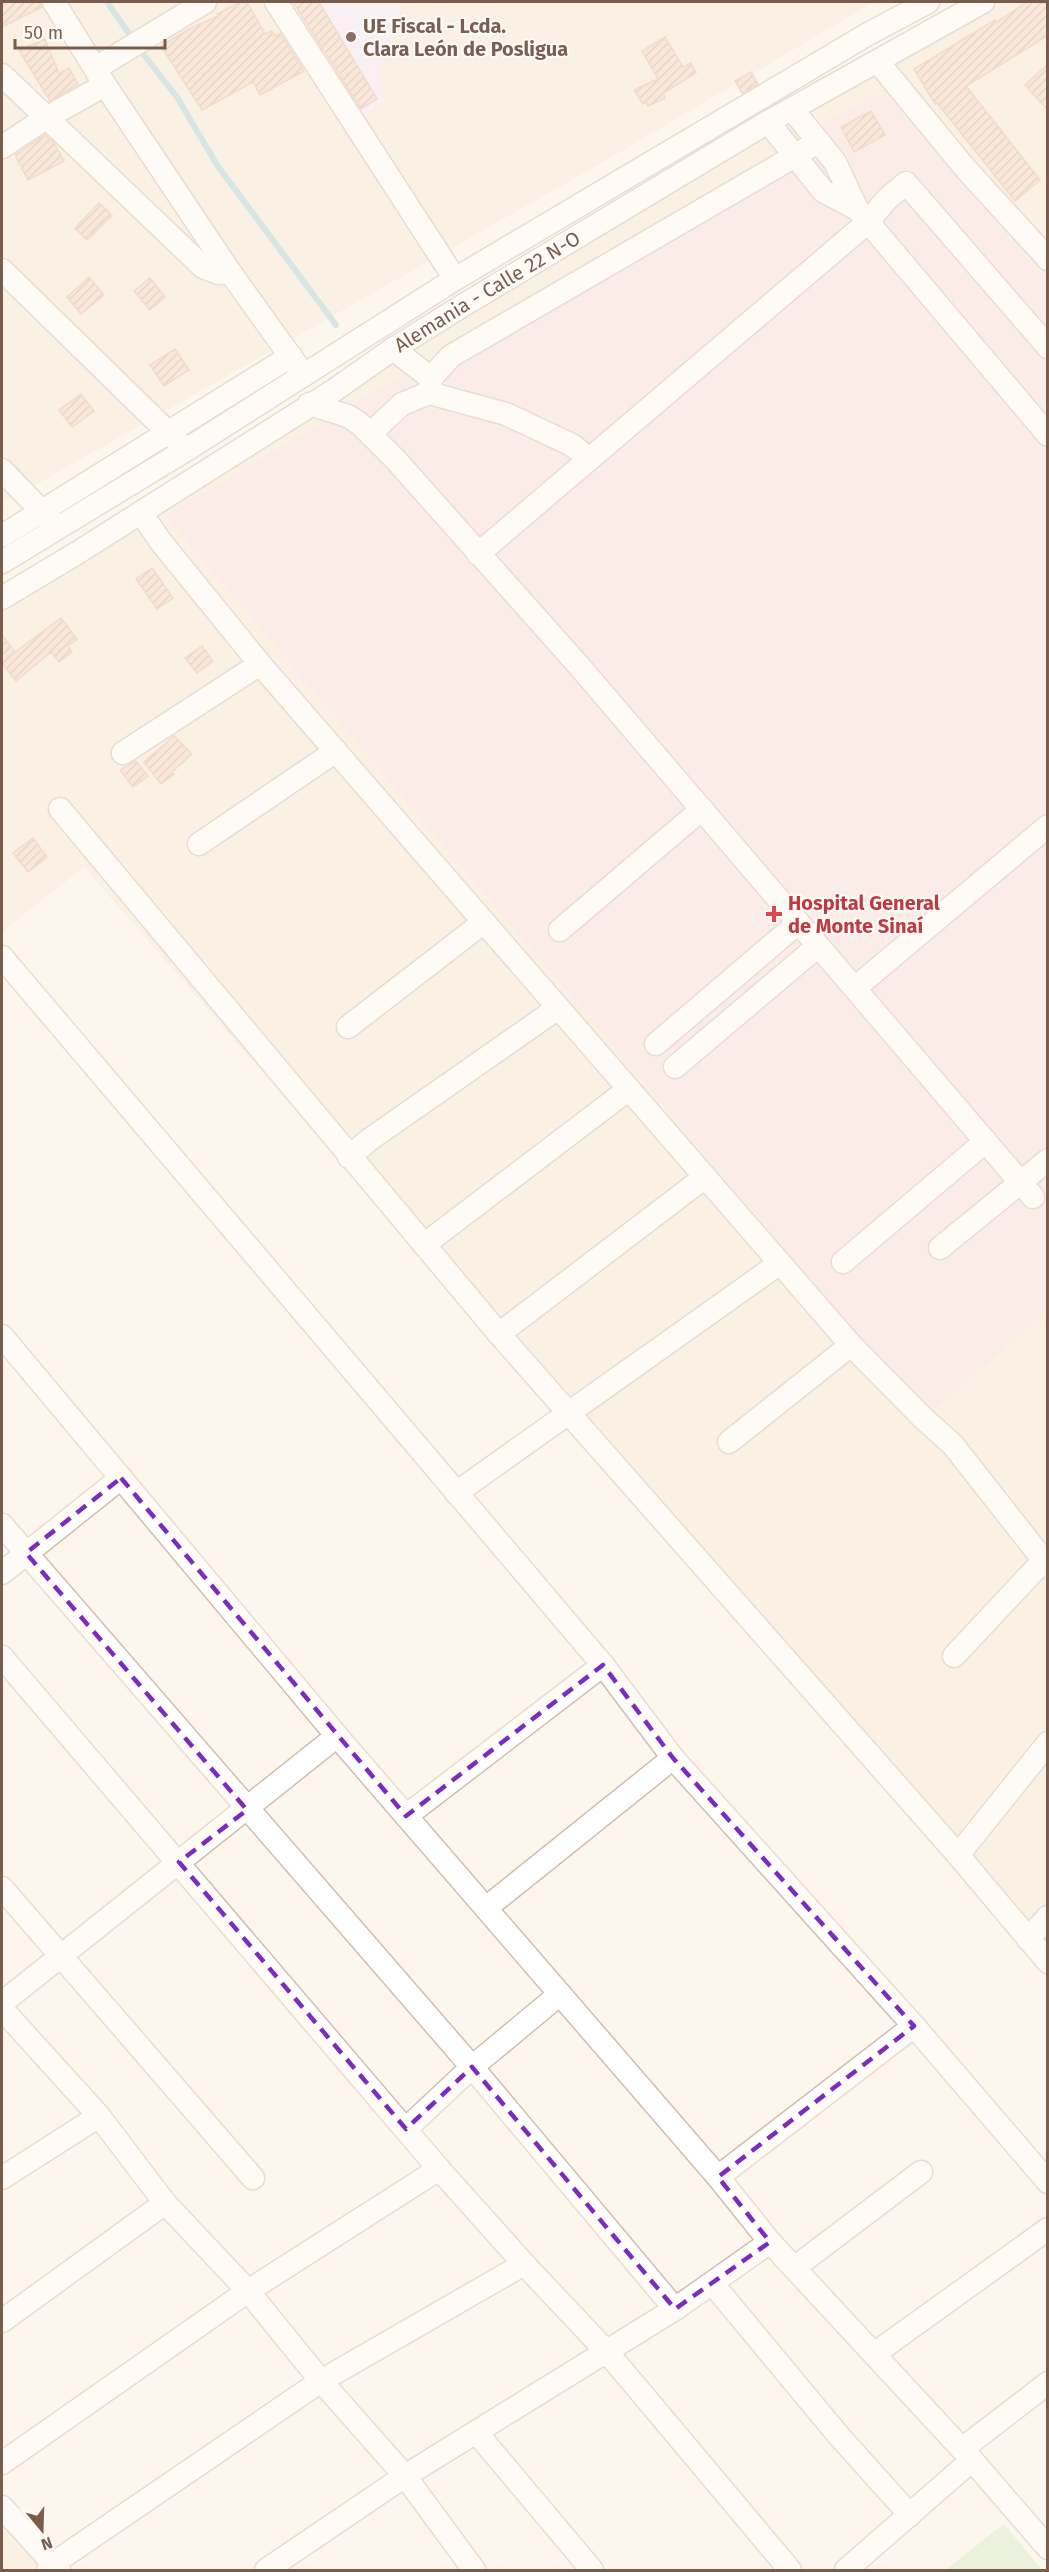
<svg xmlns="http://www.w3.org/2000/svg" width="1049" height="2572" font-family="'Fira Sans',sans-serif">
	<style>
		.residential { fill: #f5e8da }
		.education { fill: #f3e8fa }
		.medical { fill: #fbdfe3 }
		.garden { fill: #d8ecc9 }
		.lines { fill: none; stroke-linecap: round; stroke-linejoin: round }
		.stream { stroke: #a5d3da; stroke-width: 6 }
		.building { fill: url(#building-hatch); stroke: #e6bba3; stroke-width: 1.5 }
		.minor-casing { stroke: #d1beb0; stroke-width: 25 }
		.minor { stroke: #fff; stroke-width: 22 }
		.marked { fill: none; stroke: #7b2cbf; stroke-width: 4.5; stroke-dasharray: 12 8; stroke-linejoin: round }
		.education-dot { fill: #8d6e63; stroke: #fffaf3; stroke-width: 2 }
		.health-dot { fill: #e0444e; stroke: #fffaf3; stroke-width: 2 }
		.labels { text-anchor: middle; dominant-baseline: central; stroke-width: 4.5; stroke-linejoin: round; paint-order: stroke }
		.education-label { font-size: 20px; font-weight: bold; fill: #785e54; stroke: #fffaf3; text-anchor: start }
		.street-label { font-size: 20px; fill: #7a5c4d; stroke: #fffaf3 }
		.health-label { font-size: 20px; font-weight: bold; fill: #be3a42; stroke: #fffaf3; text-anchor: start }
	</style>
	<defs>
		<pattern id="building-hatch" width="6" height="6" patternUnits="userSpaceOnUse" patternTransform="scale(1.5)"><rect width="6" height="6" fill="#f3d5c3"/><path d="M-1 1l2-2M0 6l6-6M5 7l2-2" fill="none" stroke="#cab0a1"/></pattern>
	</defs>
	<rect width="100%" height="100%" fill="#fdf6ec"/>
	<path class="residential" d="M2,2h872l-269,159 -603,343z
		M974,2h73v1975l-963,-1110 -82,65v-336l151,-76 211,-152z
		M2,2518l43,52h-43z"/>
	<path class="education" d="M289,2h114l-23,70 4,28 -24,19z"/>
	<path class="medical" d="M875,94l15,3 9,7 148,179v1028l-112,98 -30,-23 -30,-30 -709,-840z"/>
	<path class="garden" d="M1004,2524l38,46h-97z"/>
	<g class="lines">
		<path class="stream" d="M107,2l37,53 33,42 40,68 119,160"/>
	</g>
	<path class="building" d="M2,2h39l1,5 -40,20z
		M240,2h7l18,32 7,-3 3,5 5,-3 24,38 -44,24 -7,-13 -51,28 -41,-64 26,-16 31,-14 -1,-2z
		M293,2h26l58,97 -16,10z
		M1027,2h20v34l-81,50 74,94 -25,21 -78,-98 -2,1 -21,-35 81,-49 2,2z
		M665,37l18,30 8,-4 5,10 -33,20 2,5 -17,8 -2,-4 -3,2 -9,-14 24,-11 -16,-28z
		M45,39l14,35 10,-6 9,16 -28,17 -31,-51z
		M1047,65v44l-22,-24z
		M751,72l7,12 -16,9 -7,-12z
		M871,111l14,24 -31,17 -13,-25z
		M45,135l9,8 10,18 -36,19 -13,-25z
		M99,203l13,12 -25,25 -12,-12z
		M89,277l15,18 -23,19 -14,-17z
		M150,278l15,19 -15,13 -16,-19z
		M175,349l14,21 -25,16 -14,-21z
		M81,394l13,17 -22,16 -13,-17z
		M152,568l21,30 -16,11 -21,-30z
		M61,618l16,21 -9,7 4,6 -13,10 -8,-10 -35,29 -14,-18v-28l13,17z
		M202,646l11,15 -16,12 -12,-15z
		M174,736l18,18 -20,18 2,2 -13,10 -17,-22z
		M136,761l12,15 -15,11 -13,-17z
		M33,838l14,19 -19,15 -15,-19z"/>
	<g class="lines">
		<defs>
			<g id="minor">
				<path d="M54,2l51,83 125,187 73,102"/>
				<path d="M276,2l179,277"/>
				<path d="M878,62l87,106 83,91"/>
				<path d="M96,68l109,-66"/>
				<path d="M2,75l201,192 15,6 12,-1"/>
				<path d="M792,109l43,53 22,47 191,226"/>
				<path d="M768,122l55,69 34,18"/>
				<path d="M2,147l44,-29 59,-33"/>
				<path d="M2,270l177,173"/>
				<path d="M393,349l38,29"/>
				<path d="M429,393l2,-15 20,-22 344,-200 23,-15"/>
				<path d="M309,404l39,12 12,8 35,35 185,208 453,530"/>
				<path d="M370,434l32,-30 27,-11 77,21 66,31 16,13"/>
				<path d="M2,470l49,51"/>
				<path d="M141,513l20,29 99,122 591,681 72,73 30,27 95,121"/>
				<path d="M2,536l289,-180"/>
				<path d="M478,554l390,-332 19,-23 19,-16 142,164"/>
				<path d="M2,562l184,-112 269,-171 413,-245 60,-32"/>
				<path id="s1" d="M2,598l75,-45 256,-162 60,-42 69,-43 306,-184 215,-120"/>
				<path d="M123,753l137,-89"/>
				<path d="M60,809l439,525 459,521 90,107"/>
				<path d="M199,844l137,-93"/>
				<path d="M560,930l142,-121"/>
				<path d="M2,957l601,708 70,93 241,268 134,156"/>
				<path d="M855,988l193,-162"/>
				<path d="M348,1027l136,-105"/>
				<path d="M656,1044l142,-121"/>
				<path d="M675,1067l143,-121"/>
				<path d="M349,1157l20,-17 189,-132"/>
				<path d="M425,1244l204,-155"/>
				<path d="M940,1248l108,-88"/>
				<path d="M843,1262l143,-121"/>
				<path d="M499,1334l206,-157"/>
				<path d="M2,1336l335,400 381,441 52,65 202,218 76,88"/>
				<path d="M729,1442l122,-97"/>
				<path d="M456,1493l324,-230"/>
				<path d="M2,1525l470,542 203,242"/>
				<path d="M2,1573l119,-95"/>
				<path d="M954,1656l89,-95"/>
				<path d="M2,1657l437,512 85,95 83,88 183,218"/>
				<path d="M406,1816l197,-151"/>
				<path d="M958,1855l90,-112"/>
				<path d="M2,1888l251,290"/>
				<path d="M486,1908l187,-150"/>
				<path d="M1028,1939l20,-22"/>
				<path d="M2,2003l335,-267"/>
				<path d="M2,2009l97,107 66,87 83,88 73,90 84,95 69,94"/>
				<path d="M406,2129l66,-62 88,-73"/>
				<path d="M718,2177l196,-151"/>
				<path d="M2,2178l97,-62"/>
				<path d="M794,2268l127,-96"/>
				<path d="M712,2283l127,153 71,79"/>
				<path d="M2,2321l163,-118"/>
				<path d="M874,2354l174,-125"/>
				<path d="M476,2432l116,138"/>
				<path d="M962,2449l86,-66"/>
				<path d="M2,2463l246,-172 191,-122"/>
				<path d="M2,2507l57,63"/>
				<path d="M48,2570l6,-7 267,-182 203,-117"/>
				<path d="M266,2570l139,-94 270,-167 95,-67"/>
				<path d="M846,2570l126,-110"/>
			</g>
		</defs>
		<use href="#minor" class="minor-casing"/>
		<use href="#minor" class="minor"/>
	</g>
	<path d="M0 0H1049V2572H0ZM121,1478l285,338 197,-151 70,93 241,268 -196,151 52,65 -95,67 -203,-242 -66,62 -227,-267 68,-52 -221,-257z" fill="#fdf6ec" fill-opacity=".55" fill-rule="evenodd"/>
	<path class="marked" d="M121,1478l285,338 197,-151 70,93 241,268 -196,151 52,65 -95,67 -203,-242 -66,62 -227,-267 68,-52 -221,-257z"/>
	<circle class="education-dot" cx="351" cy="37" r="6"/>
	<path class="health-dot" d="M771 905h6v6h6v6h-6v6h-6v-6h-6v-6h6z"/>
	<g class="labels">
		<g class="education-label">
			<text x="363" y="26">UE Fiscal - Lcda.<tspan x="363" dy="23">Clara León de Posligua</tspan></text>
		</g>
		<g class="street-label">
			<text stroke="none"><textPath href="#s1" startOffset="574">Alemania - Calle 22 N-O</textPath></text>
		</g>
		<g class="health-label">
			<text x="788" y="903">Hospital General<tspan x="788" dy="23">de Monte Sinaí</tspan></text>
		</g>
	</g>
	<rect width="1049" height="2572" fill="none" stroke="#7a5c4d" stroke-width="6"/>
	<g transform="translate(42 2530) rotate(161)" stroke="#fffaf3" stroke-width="4.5" paint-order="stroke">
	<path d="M0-4.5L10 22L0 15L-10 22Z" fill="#7a5c4d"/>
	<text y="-9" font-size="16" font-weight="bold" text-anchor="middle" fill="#7a5c4d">N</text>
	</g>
	<path d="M15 39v9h150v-9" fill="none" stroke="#7a5c4d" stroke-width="3"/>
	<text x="24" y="39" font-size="18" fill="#7a5c4d" stroke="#fffaf3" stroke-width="4.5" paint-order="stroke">50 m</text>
</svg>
